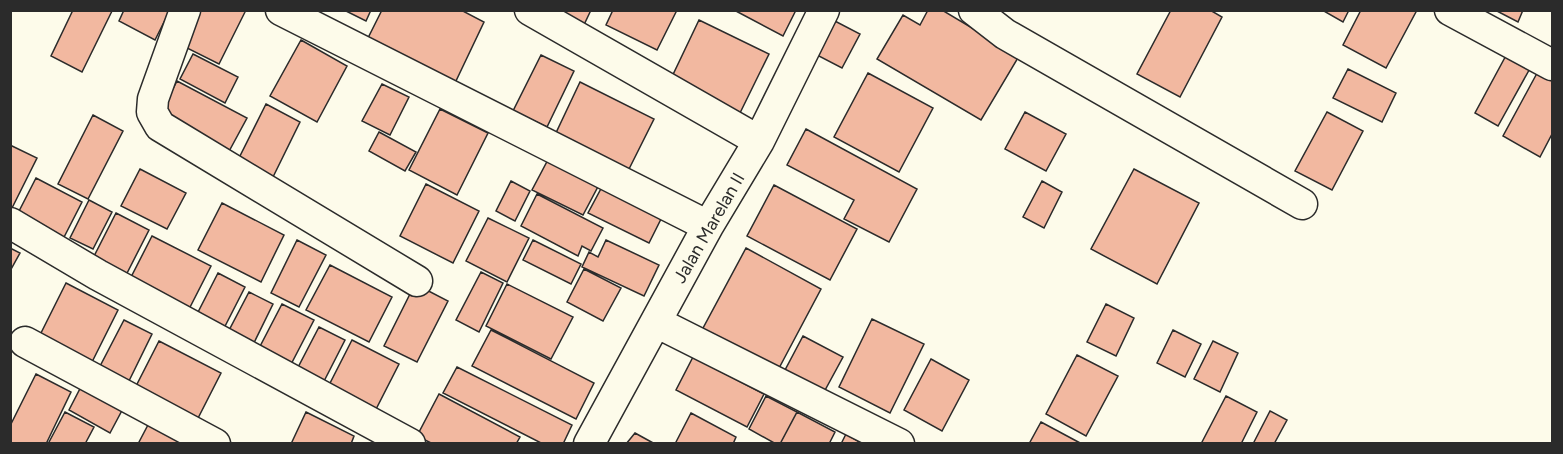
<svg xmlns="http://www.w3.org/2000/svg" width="1563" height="454" font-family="Figtree,sans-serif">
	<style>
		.building { fill: #f2b8a0; stroke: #2b2b2b; stroke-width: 1.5 }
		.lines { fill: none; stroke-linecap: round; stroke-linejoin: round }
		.street-casing { stroke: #2b2b2b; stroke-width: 33 }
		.street { stroke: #fdfbea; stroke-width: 30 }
		.labels { text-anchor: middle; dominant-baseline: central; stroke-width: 4.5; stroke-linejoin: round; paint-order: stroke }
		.street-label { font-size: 18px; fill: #2b2b2b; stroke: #fdfbea }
	</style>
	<rect width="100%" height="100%" fill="#fdfbea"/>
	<path class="building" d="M73,10l39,1 -30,61 -31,-16z
		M124,10h46l-15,30 -36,-19z
		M195,10h48l2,2 -26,52 -40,-20z
		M344,10h27l-5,11z
		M382,10h79l23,12 -29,61 -88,-43z
		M540,10h51l-10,21z
		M613,10h64l-20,40 -51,-25z
		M734,10h62l-13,26z
		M928,10h14l77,46 -38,64 -104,-61 26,-44 17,10z
		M1171,10h39l12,7 -42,80 -43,-23z
		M1322,10h27l-6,12z
		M1361,10h56l-31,58 -43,-23z
		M1495,10h28l-5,12z
		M831,19l29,15 -18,34 -29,-15z
		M699,20l70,34 -31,63 -69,-34z
		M301,40l46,26 -30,56 -47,-26z
		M1509,50l24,13 -35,63 -23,-13z
		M193,54l45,23 -13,26 -45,-24z
		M541,55l33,16 -27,56 -34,-16z
		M1542,64l10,6v64l-12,23 -37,-21z
		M1348,69l48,24 -14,29 -49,-24z
		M868,73l65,35 -34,64 -65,-35z
		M177,81l70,37 -20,37 -69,-37z
		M580,82l74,37 -26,52 -73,-36z
		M382,84l27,13 -19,38 -28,-14z
		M266,104l34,18 -28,57 -35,-17z
		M440,109l48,24 -31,62 -48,-25z
		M1025,112l41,22 -20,37 -41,-22z
		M1327,112l36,19 -31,59 -37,-19z
		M93,115l30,16 -35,68 -30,-15z
		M806,129l111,60 -28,53 -45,-23 10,-19 -67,-35z
		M379,132l37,20 -11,19 -36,-20z
		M10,145l27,13 -25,50 -2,-1z
		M551,154l51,25 -19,36 -51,-25z
		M140,169l46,24 -19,36 -46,-23z
		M1134,169l65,34 -42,81 -66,-35z
		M36,178l46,24 -21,41 -46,-24z
		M511,181l19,10 -15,30 -19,-10z
		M1042,181l20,11 -18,36 -21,-11z
		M426,184l53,27 -26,52 -53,-27z
		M603,185l60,30 -14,28 -61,-30z
		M774,185l83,44 -27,51 -83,-44z
		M537,194l66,34 -12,23 -9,-5 -4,10 -57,-30z
		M89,200l23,12 -19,37 -23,-11z
		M222,203l62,32 -23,47 -63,-32z
		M116,213l33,17 -27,53 -33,-17z
		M488,218l41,20 -22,44 -41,-21z
		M152,236l59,30 -25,49 -59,-30z
		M297,240l29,15 -27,52 -28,-14z
		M533,240l48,24 -10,20 -48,-24z
		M606,240l53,25 -15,31 -62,-29 7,-15 9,5z
		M10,248l10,5 -10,18z
		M746,248l75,41 -43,81 -76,-40z
		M330,265l62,32 -23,45 -63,-32z
		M584,269l37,19 -18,33 -36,-19z
		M481,272l22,11 -24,49 -23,-12z
		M218,273l27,14 -25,49 -27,-14z
		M66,283l52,27 -27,54 -52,-27z
		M415,284l33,17 -31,61 -33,-16z
		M507,284l66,33 -22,42 -65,-33z
		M249,292l24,12 -23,47 -25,-13z
		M282,304l32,16 -27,52 -32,-16z
		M1106,304l28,14 -18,38 -29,-14z
		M872,319l52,25 -34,69 -51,-26z
		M124,320l28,14 -26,53 -29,-15z
		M319,327l26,13 -26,51 -26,-14z
		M491,330l103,53 -18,36 -104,-53z
		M1173,330l28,14 -16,33 -28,-14z
		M803,336l40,21 -19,35 -40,-20z
		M352,340l47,24 -28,55 -47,-24z
		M159,341l62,32 -27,53 -62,-32z
		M1213,341l25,12 -18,39 -26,-13z
		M1077,355l41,21 -32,60 -40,-22z
		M693,357l71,37 -17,33 -71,-37z
		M931,359l38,21 -27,51 -38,-21z
		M457,367l115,58 -9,19h-20l-100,-51z
		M36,374l35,18 -25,52h-36v-18z
		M85,379l42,22 -17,32 -41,-23z
		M439,394l81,43 -4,7h-83l-16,-8z
		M766,396l31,16 -17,32h-4l-27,-15z
		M1226,396l31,16 -16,32h-40z
		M1270,411l17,9 -13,24h-21z
		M65,412l29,15 -9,17h-37z
		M306,412l48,24 -3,8h-60z
		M797,412l38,20 -6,12h-49z
		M691,413l45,24 -3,7h-58z
		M1041,422l41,22h-53z
		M149,423l40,21h-51z
		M635,433l20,11h-29z
		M846,434l17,10h-22z"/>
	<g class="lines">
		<defs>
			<path id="street" d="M185,10l-32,89 -1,13 8,14 257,155
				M281,10l427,216
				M530,10l229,131
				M974,10l31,24 297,170
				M1450,10l102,55
				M10,223l88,52 312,169
				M656,322l243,122
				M25,342l190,102
				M589,444l119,-218 51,-85 65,-131"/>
		</defs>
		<use href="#street" class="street-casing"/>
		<use href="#street" class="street"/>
	</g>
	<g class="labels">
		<g class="street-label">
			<text transform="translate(709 228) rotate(-60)">Jalan Marelan II</text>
		</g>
	</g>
	<rect width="1563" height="454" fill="none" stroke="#2b2b2b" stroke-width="24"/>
</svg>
